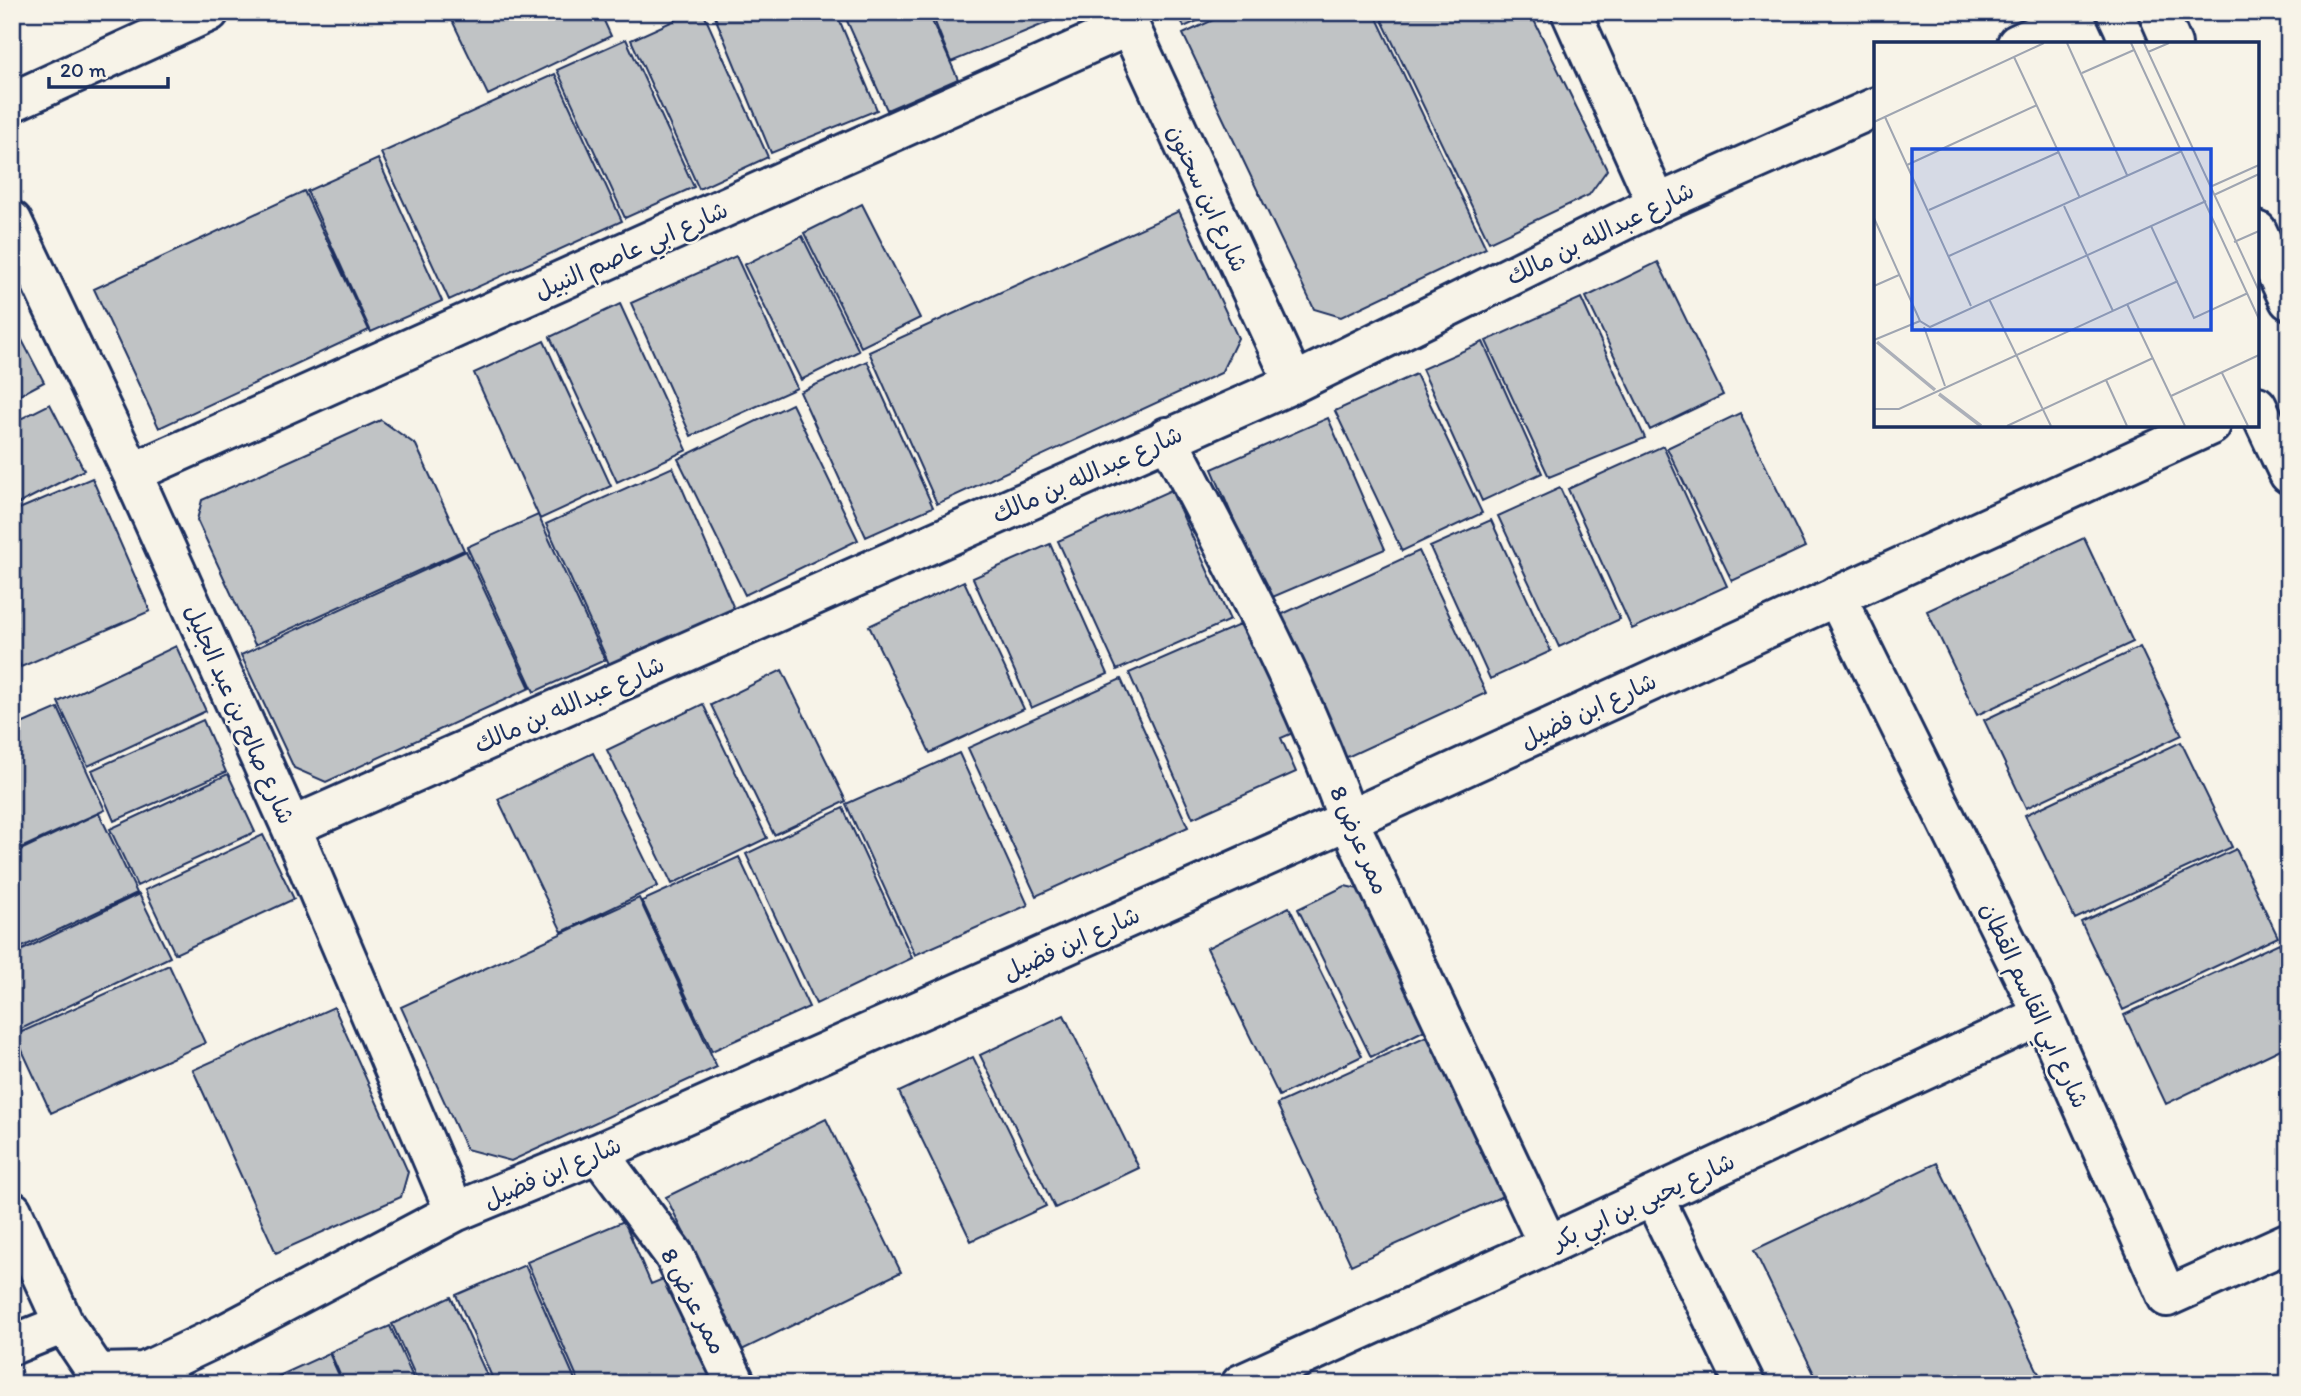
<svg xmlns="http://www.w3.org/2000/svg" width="2301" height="1396" font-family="Itim,'Playpen Sans Arabic',sans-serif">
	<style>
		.building { fill: #c0c3c5; stroke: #1b2f5e; stroke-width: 2 }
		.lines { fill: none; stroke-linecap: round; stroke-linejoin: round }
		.street-casing { stroke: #1b2f5e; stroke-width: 44 }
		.secondary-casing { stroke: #1b2f5e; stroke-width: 44 }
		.street { stroke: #f7f3e8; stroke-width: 38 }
		.secondary { stroke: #f7f3e8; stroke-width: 38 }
		.labels { text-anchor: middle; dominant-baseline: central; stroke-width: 5; stroke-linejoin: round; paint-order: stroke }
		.street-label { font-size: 24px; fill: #1b2f5e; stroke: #f7f3e8 }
		.inset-river { fill: none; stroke: #acb0b9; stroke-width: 3.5 }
		.inset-road { fill: none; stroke: #9fa5b1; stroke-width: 2 }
		.view { fill: #1d4ed8; fill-opacity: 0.15; stroke: #1d4ed8; stroke-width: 3.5 }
		.inset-edge { fill: none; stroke: #1b2f5e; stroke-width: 3.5 }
	</style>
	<rect width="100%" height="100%" fill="#f7f3e8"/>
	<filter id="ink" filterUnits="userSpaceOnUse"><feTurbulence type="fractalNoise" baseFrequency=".0143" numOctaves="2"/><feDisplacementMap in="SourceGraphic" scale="14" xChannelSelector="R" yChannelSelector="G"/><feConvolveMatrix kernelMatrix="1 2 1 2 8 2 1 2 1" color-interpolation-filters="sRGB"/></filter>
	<g filter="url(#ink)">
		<path class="building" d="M448,12h152l11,24 -123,59z
			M693,12h10l65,145 -69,32 -68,-149z
			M713,12h123l41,98 -106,43z
			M843,12h85l30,67 -71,31z
			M931,12h142l-122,50z
			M1178,12h39l-33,15z
			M1230,12h144l112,236 -145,69 -27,-8 -131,-275z
			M1378,12h152l77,158 -18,25 -100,47z
			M626,39l68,148 -69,31 -68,-148z
			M555,74l67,147 -173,79 -68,-147z
			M378,159l64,142 -71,31 -64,-141z
			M304,191l65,139 -210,98 -65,-139z
			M862,204l58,114 -59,29 -57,-114z
			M1179,211l59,127 -17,35 -284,131 -68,-152z
			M802,236l57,115 -58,29 -57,-115z
			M736,256l61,132 -106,48 -60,-133z
			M1658,262l65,133 -73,35 -64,-133z
			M1581,298l64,140 -96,39 -63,-136z
			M620,304l67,146 -70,32 -67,-145z
			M12,321l32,61 -32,17z
			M544,341l67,145 -71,33 -66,-146z
			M1483,342l59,131 -60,28 -60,-132z
			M867,361l66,146 -67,30 -66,-145z
			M1416,374l66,139 -80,38 -67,-140z
			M50,404l34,66 -72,37v-84z
			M792,404l66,136 -113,55 -67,-136z
			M1740,413l65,134 -73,34 -65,-133z
			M1328,418l57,131 -117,50 -56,-130z
			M381,420l35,25 48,105 -209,95 -58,-125 5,-20z
			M1663,446l64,140 -95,43 -64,-140z
			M673,467l62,144 -126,53 -63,-140z
			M92,478l58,133 -129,56 -9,-19v-136z
			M1560,488l60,131 -61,28 -61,-131z
			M1171,490l59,130 -113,50 -59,-129z
			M538,515l67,145 -71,32 -67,-145z
			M1491,520l60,131 -61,28 -60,-132z
			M2084,538l49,104 -156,73 -50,-104z
			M1050,544l58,130 -77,34 -58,-130z
			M466,551l64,137 -204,94 -32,-14 -53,-113z
			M1419,551l67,142 -143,66 -67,-142z
			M964,581l60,128 -94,44 -61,-127z
			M1253,619l49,110 -21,9 15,34 -103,46 -64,-145z
			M176,646l30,65 -118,55 -30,-64z
			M2140,647l42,88 -156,73 -42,-88z
			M782,670l64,131 -72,34 -63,-130z
			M1121,679l67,148 -152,69 -68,-148z
			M703,704l64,134 -95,46 -65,-134z
			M58,708l47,102 -93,42v-124z
			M203,720l23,52 -112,49 -22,-51z
			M2181,742l51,105 -157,72 -50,-104z
			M593,753l65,133 -96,46 -64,-133z
			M959,753l69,152 -113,50 -69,-151z
			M228,774l27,58 -118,54 -27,-57z
			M843,808l69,150 -96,46 -70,-150z
			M99,813l38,80 -125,59v-98z
			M263,835l31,64 -119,55 -30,-64z
			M2236,849l42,88 -155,73 -42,-88z
			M739,857l70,150 -97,44 -70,-150z
			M1345,886l18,4 68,137 -60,30 -73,-148z
			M139,894l31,63 -151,73 -7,-13v-62z
			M639,898l78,169 -206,94 -45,-12 -65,-142z
			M1289,907l73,149 -83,40 -72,-148z
			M2279,943l10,20v82l-123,59 -42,-89z
			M169,965l36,78 -154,70 -36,-78z
			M334,1007l74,165 -7,25 -125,56 -83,-183z
			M1064,1015l75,153 -84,40 -75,-153z
			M1431,1034l74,161 -154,70 -74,-161z
			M973,1057l73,149 -75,35 -72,-149z
			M826,1119l75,153 -159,78 -76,-153z
			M1937,1163l107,221h-225l-65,-134z
			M624,1221l27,63 22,-9 43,98 -25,11h-111l-53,-122z
			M525,1265l52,119h-82l-39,-89z
			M451,1297l40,87h-72l-27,-60z
			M390,1326l26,58h-72l-14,-32z
			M329,1353l14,31h-71l-2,-4z"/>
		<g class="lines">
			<defs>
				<path id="street" d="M1123,12l171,371
					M1571,12l86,192
					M2017,44l57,-26
					M12,102l197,-90
					M12,221l120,252 159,354 164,385
					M1167,437c65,125 134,250 181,383l200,425
					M132,473l997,-447
					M1836,596l207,419 124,282 122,-55
					M291,827l1003,-444 363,-179 219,-97
					M598,1153l76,102 62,129
					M1653,1196l92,188
					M12,1211l52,113 33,49 47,-1 82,-39 229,-121 143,-59 750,-333 863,-395
					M12,1345l52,-21
					M1241,1384l307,-139 495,-230"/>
				<path id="secondary" d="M2071,12l15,32
					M2158,12l14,32
					M2257,231l32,69
					M2257,406l32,68"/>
			</defs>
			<use href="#street" class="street-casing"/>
			<use href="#secondary" class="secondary-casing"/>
			<use href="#street" class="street"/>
			<use href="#secondary" class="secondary"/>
		</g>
	</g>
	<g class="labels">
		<g class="street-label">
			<text transform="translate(1208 198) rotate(65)">شارع ابن سحنون</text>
			<text transform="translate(1600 233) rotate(-26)">شارع عبدالله بن مالك</text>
			<text transform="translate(631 250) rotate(-24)">شارع ابي عاصم النبيل</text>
			<text transform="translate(1087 474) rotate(-24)">شارع عبدالله بن مالك</text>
			<text transform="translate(569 704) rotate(-24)">شارع عبدالله بن مالك</text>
			<text transform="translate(1588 710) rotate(-25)">شارع ابن فضيل</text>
			<text transform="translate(240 714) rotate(66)">شارع صالح بن عبد الجليل</text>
			<text transform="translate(1360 840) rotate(67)">ممر عرض 8</text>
			<text transform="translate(1071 943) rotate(-24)">شارع ابن فضيل</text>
			<text transform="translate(2035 1005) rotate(65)">شارع ابي القاسم القطان</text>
			<text transform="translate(552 1172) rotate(-23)">شارع ابن فضيل</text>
			<text transform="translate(1643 1201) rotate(-25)">شارع يحيى بن ابي بكر</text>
			<text transform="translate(694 1301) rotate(63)">ممر عرض 8</text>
		</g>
	</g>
	<g transform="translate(1874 42)">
		<rect width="385" height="385" fill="#f7f3e8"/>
		<path class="inset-river" d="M3,300l58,48M65,352l42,32"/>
		<path class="inset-road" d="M193,1l60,132M257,1l128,276M270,1l115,248M274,10l21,-9M140,15l66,141M208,31l52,-23M11,75l86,189M0,80l170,-79M33,123l130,-60M336,145l49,-22M340,153l45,-21M190,164l49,105M55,168l130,-58M0,176l46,103 10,6 276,-126M277,184l43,92 54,-25M360,200l25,-11M75,214l233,-105M0,244l25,-11M115,257l62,127M253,262l58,122M50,285l21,59M0,298l46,-19M348,331l26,53M232,338l21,46M297,354l88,-41M0,367h25l279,-128M133,384l146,-68"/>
		<path class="view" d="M38,107h299v181h-299z"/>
		<rect width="385" height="385" class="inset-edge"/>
	</g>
	<rect width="2301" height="1396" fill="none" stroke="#f7f3e8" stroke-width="42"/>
	<rect x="21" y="21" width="2259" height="1354" fill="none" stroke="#1b2f5e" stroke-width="2.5" filter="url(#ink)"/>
	<path d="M49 77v10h119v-10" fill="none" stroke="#1b2f5e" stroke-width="3.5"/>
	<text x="60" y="77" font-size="21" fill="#1b2f5e" stroke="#f7f3e8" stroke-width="5" paint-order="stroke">20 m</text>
</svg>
